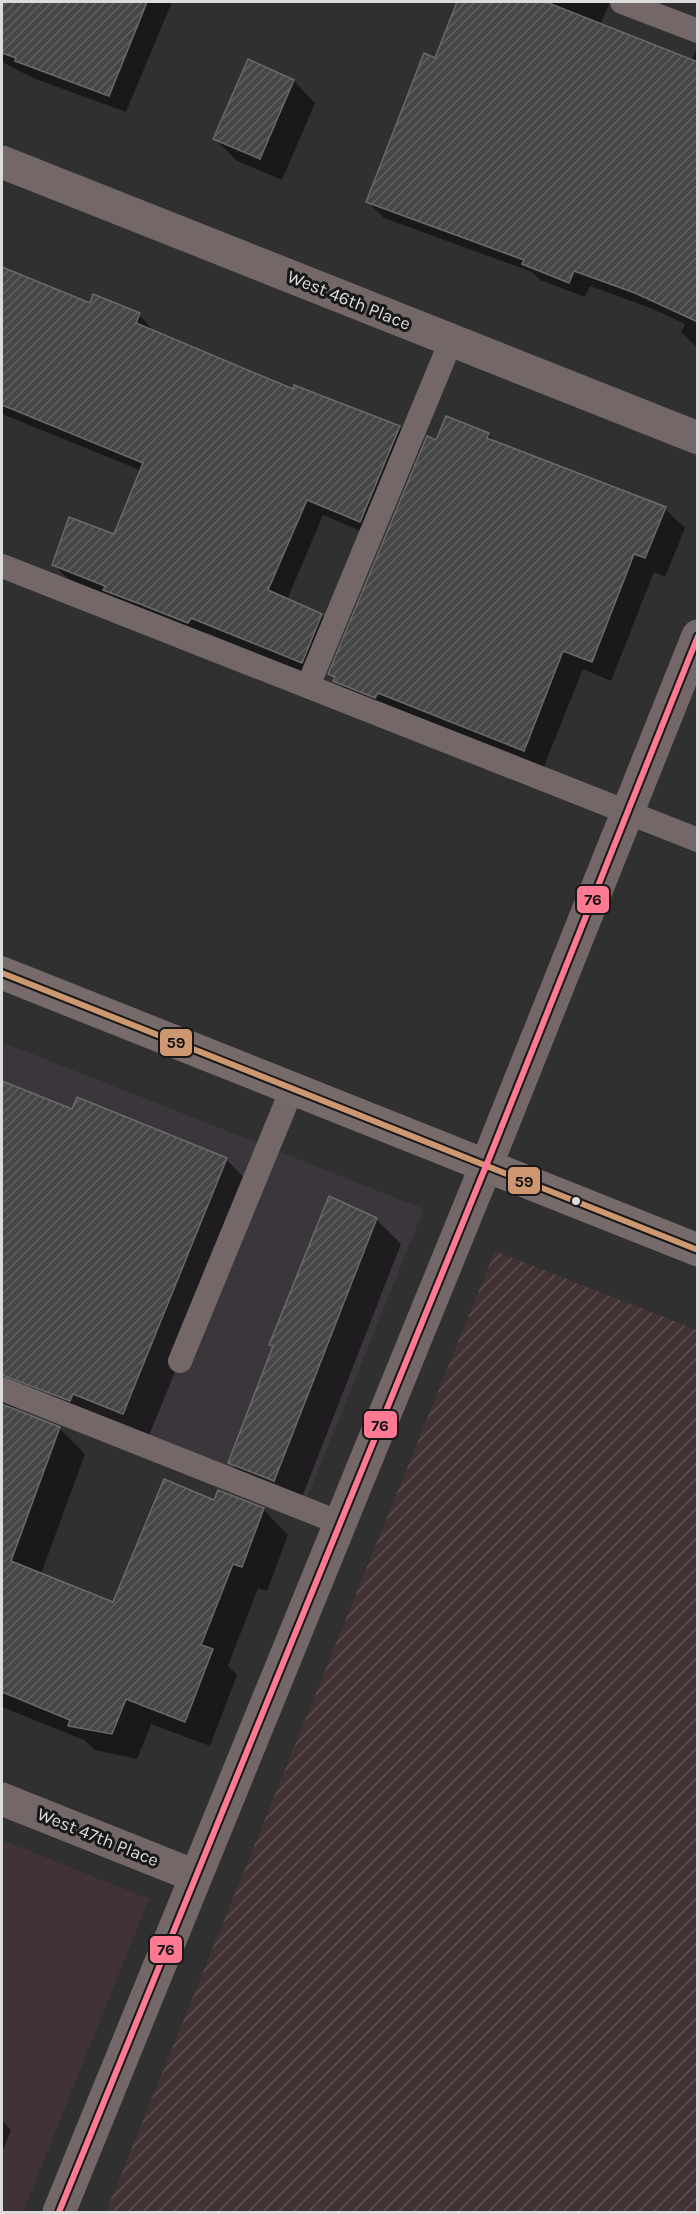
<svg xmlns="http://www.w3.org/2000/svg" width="699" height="2214" font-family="Karla,sans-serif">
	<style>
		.built { fill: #3b363c }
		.industrial { fill: url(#industrial-furrows) }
		.education { fill: #41323a }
		.shadow { fill: #0007 }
		.building { fill: url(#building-hatch); stroke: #6b6a6b; stroke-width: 1.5 }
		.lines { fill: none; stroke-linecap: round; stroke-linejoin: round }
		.service { stroke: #736867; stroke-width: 24 }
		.minor { stroke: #736867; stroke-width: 33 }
		.secondary { stroke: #766a6a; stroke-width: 33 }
		.bus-1-casing { stroke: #191819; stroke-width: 10 }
		.bus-2-casing { stroke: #191819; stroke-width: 10 }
		.bus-1 { stroke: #cd976f; stroke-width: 6 }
		.bus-2 { stroke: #fe7a93; stroke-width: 6 }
		.bus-dot { fill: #dddcdd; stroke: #191819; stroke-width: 2 }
		.labels { text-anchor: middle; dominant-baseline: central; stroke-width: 6; stroke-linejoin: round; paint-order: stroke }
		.street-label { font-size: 18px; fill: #dddcdd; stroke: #191819 }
		.line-badge { stroke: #191819; stroke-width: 2 }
		.pale-badge-label { font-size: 16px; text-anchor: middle; font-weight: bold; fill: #111 }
	</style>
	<defs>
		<pattern id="industrial-furrows" width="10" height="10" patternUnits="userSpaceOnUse" patternTransform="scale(1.5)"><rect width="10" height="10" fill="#433234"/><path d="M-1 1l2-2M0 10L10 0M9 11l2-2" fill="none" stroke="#5e4f51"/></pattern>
		<pattern id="building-hatch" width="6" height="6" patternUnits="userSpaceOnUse" patternTransform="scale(1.5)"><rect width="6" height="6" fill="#464646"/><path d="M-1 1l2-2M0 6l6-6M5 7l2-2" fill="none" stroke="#606060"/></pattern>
	</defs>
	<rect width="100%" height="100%" fill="#313031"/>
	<path class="built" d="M2,1042l422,167 -121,299 -301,-119z"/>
	<path class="industrial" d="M495,1251l202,79v882h-591z"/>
	<path class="education" d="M2,1840l147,59 -126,313h-21z"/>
	<path class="shadow" d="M2,2h170l-46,110 -93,-34 -31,-16z
		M459,2h151l-9,21 90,38 7,-15v303l-17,-17 4,-8 -32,-15 -63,-23 -5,11 -45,-17 -8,-8 -148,-54 -16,-16 68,-142z
		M249,61l45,20 21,22 -33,77 -45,-19 -22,-22z
		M2,268l89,36 48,10 16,19 138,58 2,-4 104,40 17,17 -39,94 -54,-23 -36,85 35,15 16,17 -19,47 -112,-46 -2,6 -135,-58 -16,-16 61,-29 27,-65 -140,-57z
		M488,434l9,10 168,65 20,19 -20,49 -11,-5 -43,109 -28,-12 -40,100 -189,-69 -24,-26 107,-232z
		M2,1082l71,29 153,48 25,26 -103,253 -130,-35 -3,8 45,18 25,25 -44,120 73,30 101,-102 48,7 25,26 -21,56 -9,-3 -30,78 9,9 -27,71 -59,-22 -14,35 -42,-9 -11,-10 -82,-33z
		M376,1219l25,25 -102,261 -44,-17 -25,-25 44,-115 -3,-3z
		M2,2120l9,10 -9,23z"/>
	<path class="building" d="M2,2h145l-38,94 -94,-35 1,-3 -14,-5z
		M457,2h89l152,60v260l-63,-29 -61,-22 -5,12 -47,-19 2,-4 -158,-58 58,-149 11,5z
		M248,59l46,21 -34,79 -47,-20z
		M2,267l88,36 3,-9 47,19 -4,10 157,66 1,-4 106,41 -40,96 -53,-22 -39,90 54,24 -20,49 -111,-45 -3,5 -48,-19 -37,-14 2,-4 -53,-21 17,-48 45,17 29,-71 -141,-58z
		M446,416l43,17 -2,5 179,69 -21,51 -11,-4 -42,108 -29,-11 -39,100 -146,-58 -3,5 -42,-17 2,-4 -7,-3 99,-238 9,4z
		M2,1081l70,28 5,-12 150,61 -104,256 -50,-20 -3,7 -68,-26z
		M329,1196l48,22 -103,263 -46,-18 45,-117 -4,-1z
		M2,1404l58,23 -49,134 102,41 51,-123 50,21 4,-10 46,18 -22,59 -9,-3 -32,81 12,4 -28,73 -59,-23 -14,35 -44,-8 2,-6 -68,-28z"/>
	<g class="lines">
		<path class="service" d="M622,2l76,29
			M2,566l696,274
			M308,686l143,-345
			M180,1361l112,-272
			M2,1389l338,134"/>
		<path class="minor" d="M2,162l696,276
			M2,1799l193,77
			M59,2212l427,-1046 212,-530"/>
		<path class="secondary" d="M2,973l696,277"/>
		<defs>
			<path id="bus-1" d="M2,973l696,277"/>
			<path id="bus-2" d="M59,2212l427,-1046 212,-530"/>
		</defs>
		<use href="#bus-1" class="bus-1-casing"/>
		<use href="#bus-2" class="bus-2-casing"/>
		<use href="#bus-1" class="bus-1"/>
		<use href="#bus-2" class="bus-2"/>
	</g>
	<circle class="bus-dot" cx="576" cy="1201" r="5"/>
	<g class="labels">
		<g class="street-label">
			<text transform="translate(349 300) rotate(22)">West 46th Place</text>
			<text transform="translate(98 1837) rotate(22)">West 47th Place</text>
		</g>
	</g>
	<g class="line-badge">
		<rect x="576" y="885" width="34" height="29" rx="6" fill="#fe7a93"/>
		<rect x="159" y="1028" width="34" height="29" rx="6" fill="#cd976f"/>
		<rect x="507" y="1166" width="34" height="29" rx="6" fill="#cd976f"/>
		<rect x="363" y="1410" width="35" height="29" rx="6" fill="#fe7a93"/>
		<rect x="149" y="1935" width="34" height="29" rx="6" fill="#fe7a93"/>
	</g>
	<g class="pale-badge-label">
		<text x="593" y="905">76</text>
		<text x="176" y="1048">59</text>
		<text x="524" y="1187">59</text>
		<text x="380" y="1431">76</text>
		<text x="166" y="1955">76</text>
	</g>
	<rect width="699" height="2214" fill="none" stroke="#dddcdd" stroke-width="6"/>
</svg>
